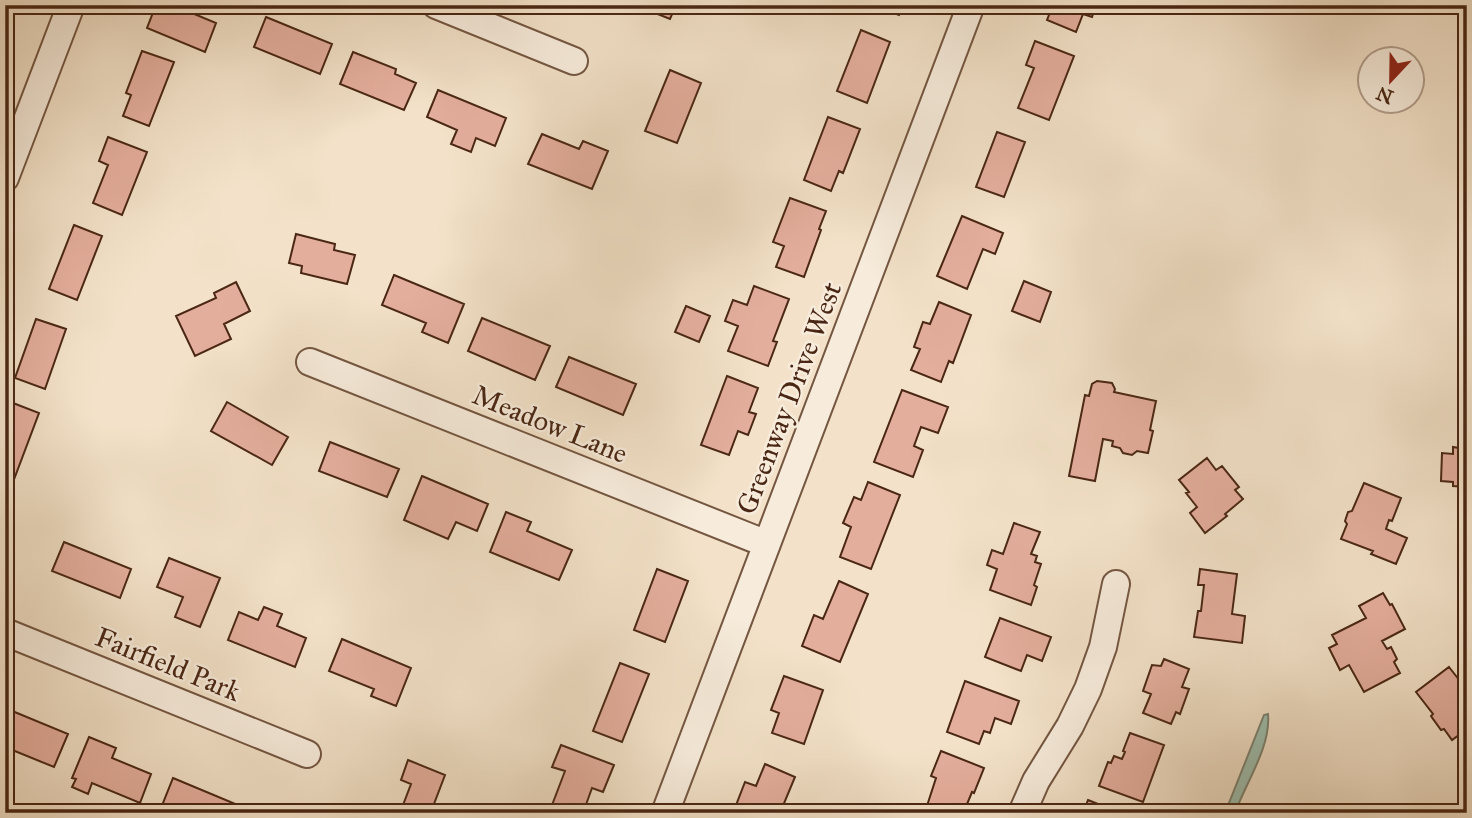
<svg xmlns="http://www.w3.org/2000/svg" width="1472" height="818" font-family="'IM FELL Great Primer',serif">
	<style>
		.water { fill: #9dbfaf; stroke: #7c8271; stroke-width: 2 }
		.building { fill: #e4ae9d; stroke: #4a2714; stroke-width: 2 }
		.lines { fill: none; stroke-linecap: round; stroke-linejoin: round }
		.street-casing { stroke: #745641; stroke-width: 30 }
		.street { stroke: #f7ecdc; stroke-width: 26 }
		.labels { text-anchor: middle; dominant-baseline: central; stroke-width: 5; stroke-linejoin: round; paint-order: stroke }
		.street-label { font-size: 28px; fill: #4a2714; stroke: #f7ecdc }
	</style>
	<rect width="100%" height="100%" fill="#f3e2c9"/>
	<filter id="stains"><feTurbulence type="fractalNoise" baseFrequency=".00286" numOctaves="4"/><feColorMatrix values="0 0 0 0 .2 0 0 0 0 .09 0 0 0 0 .02 0 0 0 .5 -.17"/></filter>
	<radialGradient id="worn" r=".72"><stop offset=".6" stop-color="#630" stop-opacity="0"/><stop offset="1" stop-color="#630" stop-opacity=".3"/></radialGradient>
	<path class="water" d="M1268,714c3,33 -22,68 -33,99h-10l39,-98z"/>
	<path class="building" d="M156,5h34l-3,6 29,12 -11,29 -58,-24z
		M635,5h41l-6,14z
		M872,5h31l-4,10z
		M1053,5h43l-4,12 -9,-3 -7,18 -29,-12z
		M266,17l66,27 -12,30 -66,-27z
		M861,30l29,12 -23,61 -30,-12z
		M1035,41l39,15 -25,64 -31,-12 16,-40 -8,-3z
		M142,51l32,11 -25,64 -26,-10 8,-21 -5,-2z
		M353,52l43,17 -1,5 21,9 -12,27 -64,-26z
		M670,70l31,13 -24,60 -32,-12z
		M438,90l68,28 -11,28 -19,-8 -5,14 -20,-8 6,-14 -30,-13z
		M828,117l32,12 -17,44 -4,-2 -8,20 -27,-11z
		M997,132l28,10 -21,55 -28,-10z
		M542,134l37,15 4,-8 25,10 -16,38 -64,-25z
		M108,137l39,15 -25,63 -29,-12 15,-38 -9,-4z
		M790,198l36,13 -7,18 2,1 -17,47 -28,-10 8,-21 -11,-4z
		M962,216l41,17 -8,21 -12,-5 -16,40 -30,-13z
		M74,225l28,11 -25,64 -28,-11z
		M296,234l39,10 -1,6 21,5 -8,29 -46,-11 1,-7 -13,-3z
		M394,275l70,29 -16,39 -26,-11 4,-9 -44,-18z
		M1024,281l27,11 -11,30 -28,-11z
		M236,282l14,29 -26,13 7,15 -36,17 -19,-40 40,-18 -2,-5z
		M754,286l35,13 -16,42 4,1 -9,24 -40,-15 10,-25 -13,-5 8,-21 14,5z
		M939,302l32,13 -18,48 -4,-2 -8,21 -30,-12 9,-21 -6,-2 9,-25 7,2z
		M686,306l24,10 -11,26 -24,-10z
		M482,318l68,28 -15,34 -67,-29z
		M36,319l30,10 -21,60 -30,-11z
		M569,357l67,27 -13,31 -67,-28z
		M727,376l31,12 -9,24 7,2 -8,21 -10,-4 -9,24 -28,-10z
		M1097,381l15,2 3,6 -1,3 42,9 -6,29 3,1 -5,22 -11,-2 -5,4 -9,-2 -3,-5 -8,-2 1,-5 -10,-2 -8,42 -26,-5 16,-81 4,1 3,-12z
		M902,390l46,17 -10,26 -17,-6 -7,19 9,4 -10,27 -39,-15z
		M227,402l61,35 -16,28 -61,-34z
		M13,403l26,10 -26,69 -8,-2v-58z
		M1460,432h7v55l-14,-1v-4l-12,-1 1,-28 11,1v-7l6,1z
		M330,442l69,27 -12,28 -68,-26z
		M1207,458l9,12 6,-4 17,21 -4,3 8,9 -18,15 2,2 -22,17 -15,-20 7,-6 -11,-14 3,-1 -10,-12z
		M422,476l66,28 -11,27 -21,-9 -8,17 -44,-19z
		M868,482l32,13 -29,74 -31,-12 11,-30 -8,-4 11,-26 7,3z
		M1364,483l37,15 -9,23 -3,-1 -3,9 21,9 -11,26 -25,-10 2,-3 -32,-12 6,-15 -2,-3 3,-9 4,-1z
		M506,512l25,10 -4,9 45,19 -13,30 -69,-28z
		M1014,523l26,9 -9,22 6,2 -2,6 6,2 -7,21 3,2 -6,18 -41,-15 7,-21 -10,-4 5,-15 11,4z
		M64,542l67,27 -11,29 -68,-27z
		M169,558l51,20 -20,49 -25,-10 8,-20 -26,-10z
		M657,569l31,12 -23,61 -31,-12z
		M1200,569l37,5 -5,40 13,2 -3,27 -48,-6 4,-26h3l3,-26h-6z
		M839,581l29,13 -28,68 -38,-16 12,-31 9,4z
		M1383,593l7,12 2,-1 13,25 -23,12 5,8 4,-2 6,12 -3,3 6,11 -36,19 -15,-27 -9,5 -11,-22 8,-4 -5,-9 34,-17 -7,-12z
		M264,607l18,7 -5,12 29,12 -11,29 -67,-27 11,-28 19,8z
		M1000,618l51,19 -9,24 -15,-6 -6,16 -36,-14z
		M342,639l69,29 -15,38 -25,-10 3,-7 -45,-18z
		M1164,659l25,10 -7,18 7,2 -9,25 -4,-2 -5,12 -28,-11 8,-19 -8,-3 9,-26 9,1z
		M620,663l29,11 -27,68 -29,-11z
		M1449,667l18,23v39l-15,11 -8,-11 -3,1 -10,-14 2,-2 -17,-22z
		M784,676l39,14 -19,54 -32,-11 7,-20 -8,-3z
		M965,681l54,20 -8,23 -16,-6 -5,15 -6,-2 -5,13 -32,-12z
		M5,708l63,26 -14,33 -49,-20z
		M1130,733l34,12 -21,57 -44,-16 9,-24 3,1 3,-7 8,3 3,-7 -2,-1z
		M89,737l27,11 -4,10 39,16 -11,29 -48,-20 -4,11 -16,-7 4,-8 -4,-1z
		M561,745l53,20 -11,27 -11,-4 -9,25h-34l16,-42 -13,-4z
		M941,751l43,17 -10,25 -2,-1 -7,17 2,1 -1,3 -41,-1 11,-34 -5,-2z
		M408,760l37,15 -11,29 16,7v2h-50l11,-29 -10,-4z
		M765,764l30,13 -15,36h-47l12,-31 11,4z
		M173,778l72,30 -2,5h-72l-10,-5z
		M1088,800l25,10 -1,2 3,1h-32z"/>
	<g class="lines">
		<defs>
			<path id="street" d="M436,5l138,56
				M5,178l66,-173
				M310,362l457,182
				M5,632l302,122
				M665,813l306,-808
				M1022,813l14,-32 34,-55 18,-37 15,-42 13,-63"/>
		</defs>
		<use href="#street" class="street-casing"/>
		<use href="#street" class="street"/>
	</g>
	<g class="labels">
		<g class="street-label">
			<text transform="translate(789 398) rotate(-69)">Greenway Drive West</text>
			<text transform="translate(550 424) rotate(22)">Meadow Lane</text>
			<text transform="translate(168 664) rotate(22)">Fairfield Park</text>
		</g>
	</g>
	<rect width="1472" height="818" fill="none" stroke="#f3e2c9" stroke-width="28"/>
	<rect x="7" y="7" width="1458" height="804" fill="none" stroke="#4a2714" stroke-width="3.5"/>
	<rect x="14" y="14" width="1444" height="790" fill="none" stroke="#4a2714" stroke-width="2"/>
	<g transform="translate(1391 80) rotate(202)"><circle r="33" fill="#f7ecdc" stroke="#b29d8c" stroke-width="2"/>
	<path d="M0-5L12 26L0 18L-12 26Z" fill="#8f2418"/>
	<text y="-10" font-size="19" font-weight="bold" text-anchor="middle" fill="#4a2714">N</text>
	</g>
	<rect width="100%" height="100%" filter="url(#stains)"/>
	<rect width="100%" height="100%" fill="url(#worn)"/>
</svg>
